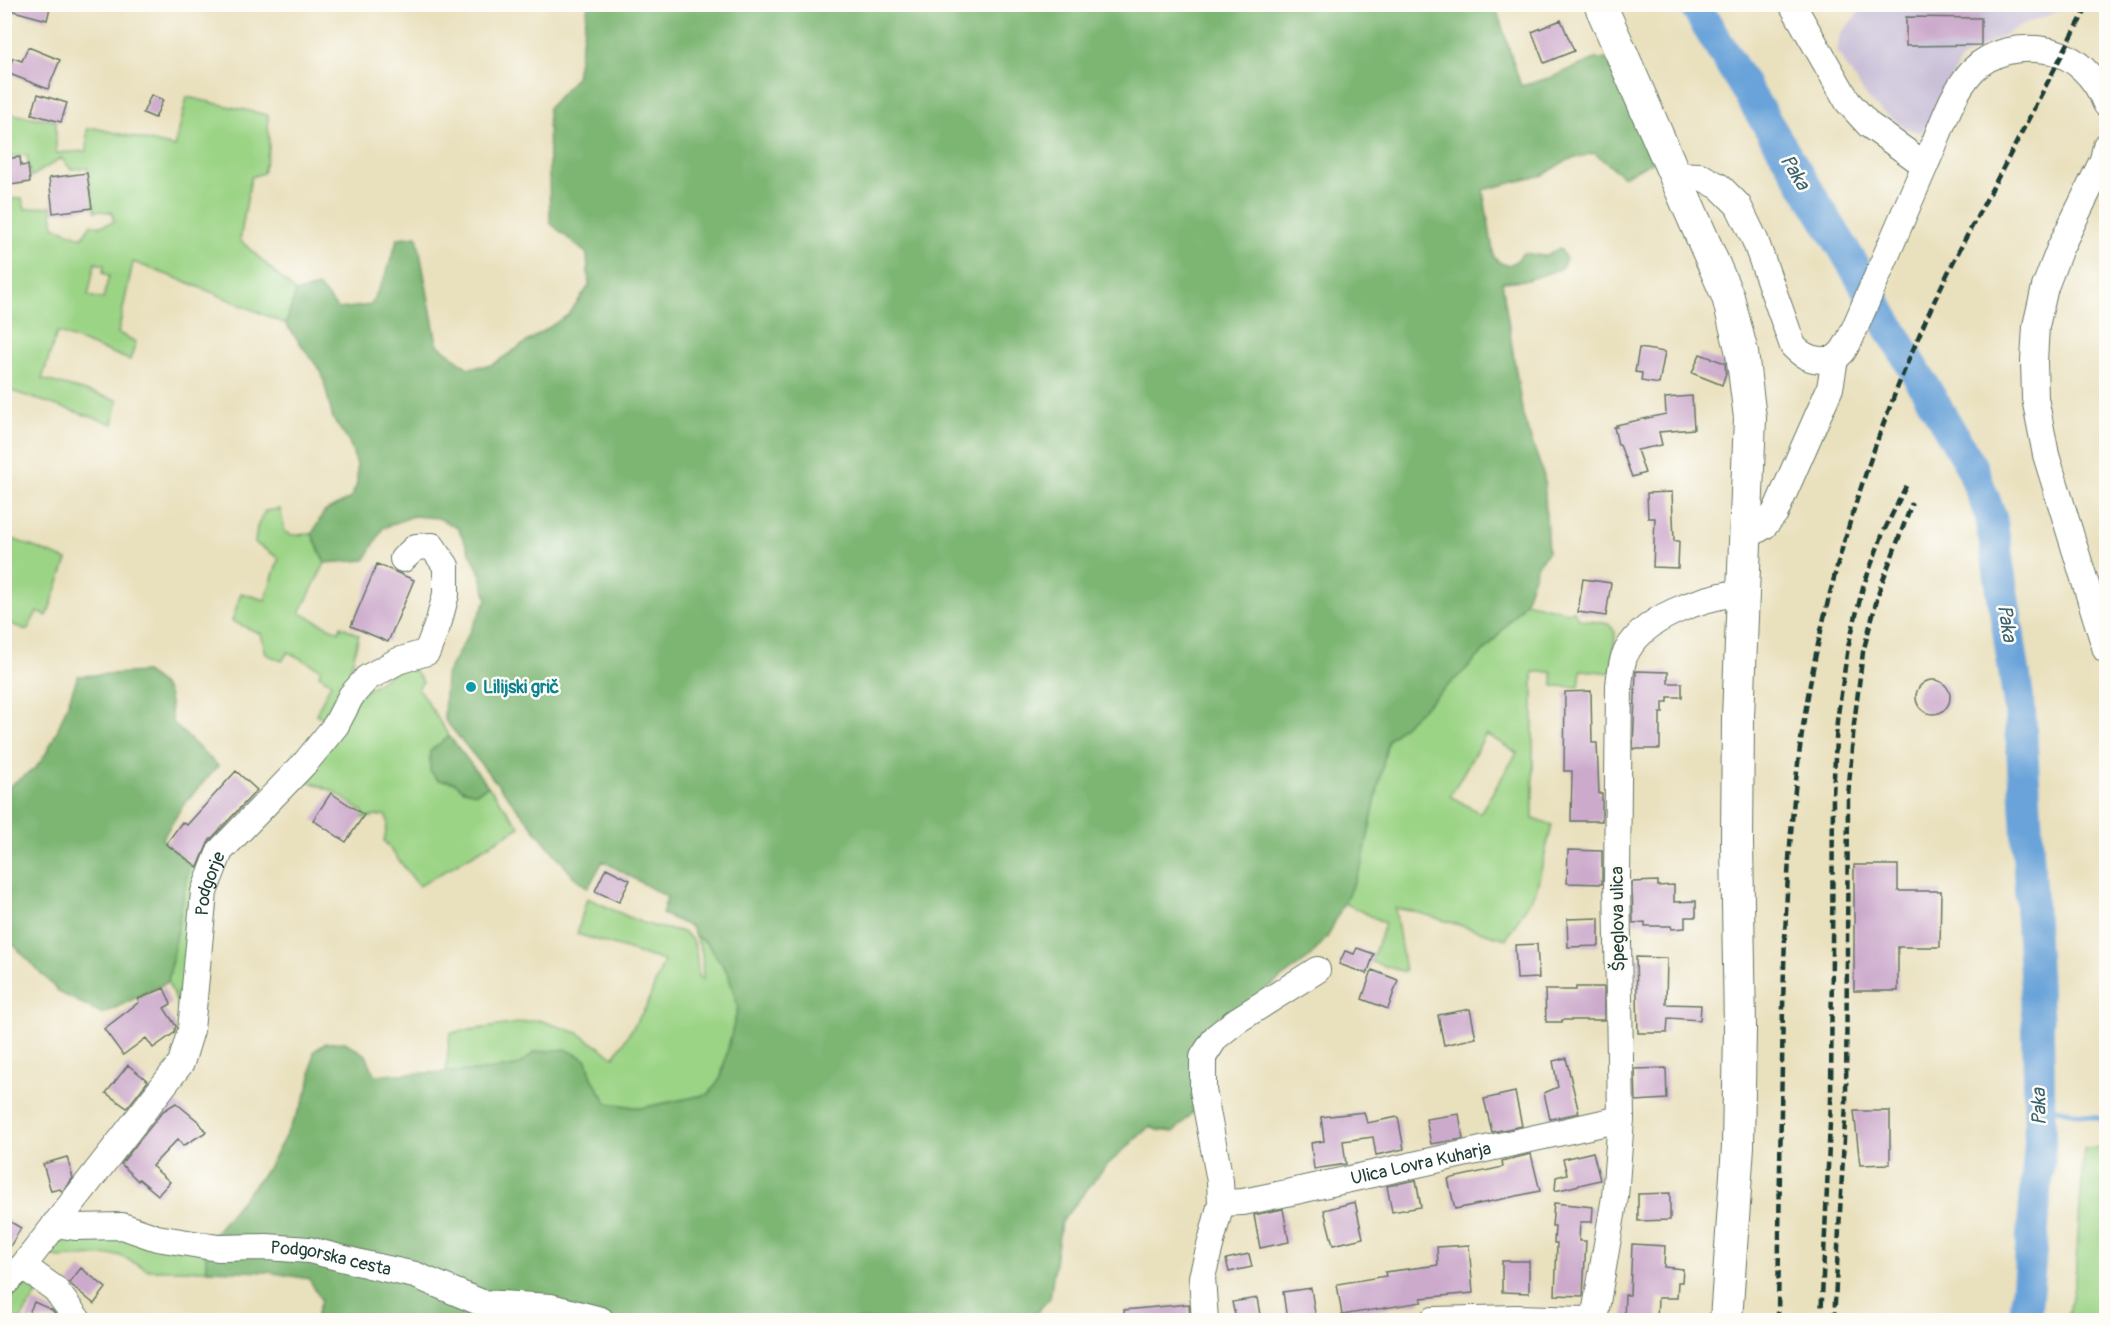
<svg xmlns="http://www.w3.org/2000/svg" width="2111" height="1325" font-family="Pangolin,sans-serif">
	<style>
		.industrial { fill: #c9bfd8 }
		.green { fill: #9cd486; stroke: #5e885d; stroke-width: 1.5; fill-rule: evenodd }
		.forest { fill: #7db673; stroke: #4e7a54; stroke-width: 1.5 }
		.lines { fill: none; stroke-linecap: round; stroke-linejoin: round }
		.stream { stroke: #69a3d9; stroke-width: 5 }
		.river { stroke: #69a3d9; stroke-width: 32 }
		.building { fill: #cac }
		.minor-casing { stroke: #667664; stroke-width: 28 }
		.major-casing { stroke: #667664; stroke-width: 34 }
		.minor { stroke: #fff; stroke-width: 26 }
		.major { stroke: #fff; stroke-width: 32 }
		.rail { stroke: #1f3d34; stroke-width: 4.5; stroke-dasharray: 9 4.5; stroke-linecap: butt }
		.culture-dot { fill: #0f9aa8; stroke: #fdfcf7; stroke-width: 2 }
		.labels { text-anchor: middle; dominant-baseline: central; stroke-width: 5; stroke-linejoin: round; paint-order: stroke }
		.culture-label { font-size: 18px; font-weight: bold; fill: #0d838f; stroke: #fdfcf7; text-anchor: start }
		.street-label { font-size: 18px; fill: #1f3d34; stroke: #fdfcf7 }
		.water-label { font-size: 20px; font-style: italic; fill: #39616e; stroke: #fdfcf7 }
	</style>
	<rect width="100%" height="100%" fill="#fdfcf7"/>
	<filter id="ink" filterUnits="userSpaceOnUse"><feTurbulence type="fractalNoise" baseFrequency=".0167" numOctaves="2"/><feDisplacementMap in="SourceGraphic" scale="12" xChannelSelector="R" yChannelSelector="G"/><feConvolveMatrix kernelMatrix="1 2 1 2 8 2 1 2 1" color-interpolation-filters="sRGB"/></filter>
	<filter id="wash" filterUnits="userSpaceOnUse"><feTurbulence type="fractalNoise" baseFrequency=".008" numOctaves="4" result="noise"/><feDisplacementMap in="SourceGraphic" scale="24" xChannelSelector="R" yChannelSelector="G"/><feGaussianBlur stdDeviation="1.35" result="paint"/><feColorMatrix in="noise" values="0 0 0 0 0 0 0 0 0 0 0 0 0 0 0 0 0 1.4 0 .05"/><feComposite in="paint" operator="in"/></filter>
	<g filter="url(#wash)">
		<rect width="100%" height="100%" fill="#e9e0bd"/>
		<path class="industrial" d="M1855,5h220l-59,23 -55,31 -36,69 -5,5 -16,-6 -30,-22 -10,-12 -27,-41 3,-18 19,-21z"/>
		<path class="green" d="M187,97l81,18 1,34 -6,24 -12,4 -11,63 56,52 -10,32 -94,-40 -59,-22 -15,71 18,9 -6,18 -73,-28 -15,47 76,21 -5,24 -108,-35v-189l17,-2 3,11 26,-3 3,20 28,12 9,-14 9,2 14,-4 -2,-10 -17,-1 -8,-43 -16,1 -10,-11 -30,19 -4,-22 -22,3 -1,-45 52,8v32l31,-2v-22l8,-1 80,19zM95,263l9,2 -1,8 6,3 -6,23 -15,-3z
			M280,509l5,22 6,4 21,-1 13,29 -25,50 39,19 2,-6 18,9 -9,37 4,9 -21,42 -17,-9 15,-31 -12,-8 2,-6 -33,-17 -6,9 -16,-7 -5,-20 -29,-13 9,-28 24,7 14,-42 -24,-15 2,-16 8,-16z
			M5,536l62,24 -20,56 -10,-4 -10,18 -22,-8z
			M1525,602l43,10 5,-2 6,9 30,5 6,8 -2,41 -32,-3 -2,17 -26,-1 -1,-14h-19v146l19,7 -16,66 -30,48 -90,-27 -21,-4 10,64 -34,-10 14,-39 -41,-20 18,-38 26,-125 77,-70 24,-24zM1486,734l31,19 -37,60 -30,-17z
			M403,666l11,4 9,12 -5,6 31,48 -19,15 8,29 16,2 10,8 12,3 12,-7 32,41 -101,59 -35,-45 4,-20 -3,-6 -24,3 2,-6 -30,-21 -36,-14 63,-83z
			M189,864l14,11 -22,138 -13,-31z
			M587,898c24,10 49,25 75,30 11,3 21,0 29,11 7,10 6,26 7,37l5,4 -1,-28 -7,-16 12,7 21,30 10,34 -17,70 -12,17 -68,14 -34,-5 -15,-25 -5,-18 -52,-8 -18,14 -39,5 -32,1 4,-39 89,-13 39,13 36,24 32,-50 18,-46 -87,-27z
			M2105,1141h1v179h-38l7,-41 9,-130 21,-1z
			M53,1233l151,6 3,31h-58l-31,-15 -60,3 -7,-3 -3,-9z
			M14,1280l30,3 -24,37h-15v-28z"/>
		<path class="forest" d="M588,5h907l26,81 31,-9 43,-18h12l46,103 -30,14 -29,-23 -29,8 -22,14 -60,15 11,67c11,13 21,8 29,-4l21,3 16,-8 6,11 -5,10 -34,11 -25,2 21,134 21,60 4,76 -10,12 -13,38 -36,44 -24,24 -77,70 -26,125 -34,71 -19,22 -87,63 -22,84 -26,27 -17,-2 -7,-4 -46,42 -43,54 -11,76 -16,17 -14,5h-705l6,-20 -12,-21 -40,-7 -62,-2 -3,-31 9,-4 55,-67 35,-65 7,-21 4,-31 12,-8 19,-1 21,13 9,20 103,-4 39,-5 18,-14 31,-3 21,11 5,18 15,25 34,5 68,-14 12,-17 17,-70 -10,-34 -21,-30 -12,-7 -4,-9 -29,-13 5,-17 -64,-36 -15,27 -15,-12 -129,-157 2,-44 41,-75 -6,-25 -23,-47 -20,-10 -25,-2 -30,12 -18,32 -40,3 -13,-29 12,-22 27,-14 6,-14v-19l-8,-23 -16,-23 -11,-46 -36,-49 10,-32 23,-5 19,22 33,-4 15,-31 12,-36 19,-2 20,108 31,24 24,-3 76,-50 21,-29 -2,-32 -37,-31 -2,-115 28,-31z
			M145,672c26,17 24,20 27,50l46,44 -34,38 -22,35 27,25 -21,118 -65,32 -43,-21 -55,-57 -1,-142c6,-13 23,-17 32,-27 18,-19 32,-66 42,-91z
			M449,736l39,50 -12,7 -12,-3 -10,-8 -16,-2 -8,-9v-20z"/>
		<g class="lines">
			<path class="stream" d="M2039,1105l67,15"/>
			<path class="river" d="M1694,4l148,242 130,222 19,49 29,194 18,317 2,116 -15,176"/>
		</g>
		<g id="blocks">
			<path class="building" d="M7,4h44l-4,16 -41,-11z
				M1906,17l75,1v27l-75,1z
				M1561,20l13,31 -30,12 -12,-31z
				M28,47l32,13 -12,29 -41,-16 6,-15 9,3z
				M38,94l29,9 -6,19 -29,-8z
				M151,95l12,5 -8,18 -12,-5z
				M20,157l1,9 7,-1 2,17 -26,4v-27z
				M87,173l5,35 -39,5 -4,-35z
				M1639,348l26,4 -6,32 -18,-3 1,-8 -7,-1z
				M1700,354l25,9 1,10 -4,12 -30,-12z
				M1692,396l2,33 -35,3 3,13 -25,5 8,23 -13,4 -12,-32h-2l-4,-18h3l-1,-2 50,-11 -1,-16z
				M1672,492l2,49h5l-1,27 -25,-1 2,-49h-7l-1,-25z
				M377,564l37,16 -26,62 -37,-16z
				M1583,579l28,4 -5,33 -28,-4z
				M1636,671l32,1v11h14v14h-14v5h-5v11h-3v36h-27z
				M1916 697a17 17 0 1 1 34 0a17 17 0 1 1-34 0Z
				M1591,691l1,52h5l2,51h3v27h-31l1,-50h-8l1,-79z
				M236,771l21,19 -48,51 -11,26 -32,-23 16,-22 5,3z
				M331,793l33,22 -18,27 -33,-22z
				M1568,850l34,1v33l-35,-1z
				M1854,865h44v26h43l-1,56h-42v44h-44z
				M606,868l24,12 -11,22 -24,-11z
				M1658,881v5l16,-1v17l22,-1v16h-11v11l-13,1 -1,-3h-26v-4l-12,1 -1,-41z
				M1599,918v28l-31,1 -1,-28z
				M1537,944l2,34 -22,1 -2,-34z
				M1357,948l17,6 -7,20 -28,-10 6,-13 9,3z
				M1636,957l31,1 -1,46 35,1 -1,15 -32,-2 -1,15h-29z
				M1372,970l26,10 -10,29 -26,-10z
				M1576,987h28v33h-42v2h-16l-1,-32h31z
				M164,988l7,16 -7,4 12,18 -2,7 -21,15 -7,-10 -23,17 -19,-26 35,-27 -1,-3z
				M1470,1009l6,29 -32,7 -6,-30z
				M1566,1058l13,55 -29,6 -6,-26 14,-6 -5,-26z
				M128,1065l20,16 -21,27 -21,-15z
				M1666,1068l1,31 -31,2 -1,-32z
				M1515,1092l7,34 -30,6 -8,-33z
				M176,1103l23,19 7,10 -23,14 -5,-7 -26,27 18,16 -12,13 -19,-16 -1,2 -17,-17 42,-53z
				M1854,1111h36v53l-30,1z
				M1364,1112l3,11 31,-6 6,32 -28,6 -3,-18 -30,4 3,23 -32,5 -3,-26 13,-2 -3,-24z
				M1459,1114l4,25 -32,5 -5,-25z
				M1593,1152l7,28 -45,11 1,-14 11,-3 -4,-15z
				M1531,1154l9,37 -85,18 -7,-30 55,-12 -1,-6z
				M67,1157l6,21 -11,14 -2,-3 -9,2 -8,-27z
				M1416,1180l5,27 -29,5 -5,-26z
				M1670,1193v27l-32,1v-27z
				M1355,1202l8,36 -30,7 -9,-35z
				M1554,1203l39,4 -1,15h-12l-1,19h7l-3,55 -28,-1 2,-52h-3l1,-17h-3z
				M1283,1209l6,33 -29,6 -6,-33z
				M4,1218l17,10 -17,29z
				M1632,1244l33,2 -1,21 19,2 -1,13h-4l-1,16h-19l-1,22h-33l1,-25h5z
				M1469,1245l4,48 -52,5 1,4 -80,13 -5,-31 49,-8 -1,-4 53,-7 -1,-18z
				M1249,1254l3,13 -23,5 -3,-13z
				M1502,1261h27v32l-27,-1z
				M81,1268l25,20 -12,16 -25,-21z
				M1311,1288l5,32h-29l-4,-28z
				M1257,1298l4,22h-25l-4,-18z
				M34,1302l18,8 8,10h-34z
				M1189,1304l1,16h-65l-1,-10z"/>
		</g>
	</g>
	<g filter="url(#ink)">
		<use href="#blocks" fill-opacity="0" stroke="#667664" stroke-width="1.5"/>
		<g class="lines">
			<defs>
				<g id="minor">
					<path d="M1792,4l56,98 21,23 56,40"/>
					<path d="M2106,146l-3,14 -43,88 -15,39 -9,39 -2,35 1,37 11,57 60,195"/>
					<path d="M1674,175l26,1 20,11 18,18 17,35 38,106c12,13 24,16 42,13"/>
					<path d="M1746,537l18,-11 11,-13 55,-125 5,-29 8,-8 7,-12c25,-59 51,-117 76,-176 14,-30 24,-69 47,-93 19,-19 46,-24 72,-20 29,4 51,27 61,54"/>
					<path id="s1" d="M1221,1203l22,-1 39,-8 339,-75"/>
					<path id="s2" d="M55,1224l20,3 47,-1 35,12 61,10 49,-1 42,3 60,15 46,10 67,28 69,4 50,13"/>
					<path d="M23,1266l32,23 23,31"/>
					<path id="s3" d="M4,1284l19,-18 158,-203 10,-33 13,-138 16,-41 86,-89 30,-37 15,-29 16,-18 31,-17 29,-9 12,-31 7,-27v-28l-14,-20 -16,1 -13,12"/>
					<path d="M1205,1320l-3,-43 19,-74 -1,-22 -17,-91v-33l13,-20 20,-16 81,-51"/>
					<path d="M1433,1320l84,-2 70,2"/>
					<path d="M1594,1320l21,-123 6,-78 -4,-239 2,-195c1,-9 2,-19 5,-28 17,-41 78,-59 118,-65"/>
				</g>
				<path id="major" d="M1600,4l128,293 14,56 8,65 -12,300 -1,123 3,188 -2,117 -12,174"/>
			</defs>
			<use href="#minor" class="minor-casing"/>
			<use href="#major" class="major-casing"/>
			<use href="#minor" class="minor"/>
			<use href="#major" class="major"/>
			<path class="rail" d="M1778,1320c1,-85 2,-170 4,-255 2,-130 5,-258 29,-386 23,-122 63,-241 113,-355 23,-53 51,-103 78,-154 29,-55 57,-111 87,-166
				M1821,1320l10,-219 2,-306 4,-74 11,-74 15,-60 20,-54 25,-51
				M1834,1320l12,-217 2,-306 6,-73 9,-72 17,-64 32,-85"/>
		</g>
	</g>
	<circle class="culture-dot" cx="471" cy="687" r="6"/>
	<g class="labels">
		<g class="culture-label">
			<text x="483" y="687">Lilijski grič</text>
		</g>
		<g class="street-label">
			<text stroke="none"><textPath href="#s3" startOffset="466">Podgorje</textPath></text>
			<text transform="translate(1618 919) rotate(-91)">Špeglova ulica</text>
			<text stroke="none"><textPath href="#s1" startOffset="204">Ulica Lovra Kuharja</textPath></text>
			<text stroke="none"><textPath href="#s2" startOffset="280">Podgorska cesta</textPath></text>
		</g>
		<g class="water-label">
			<text transform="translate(1795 172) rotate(59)">Paka</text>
			<text transform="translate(2007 623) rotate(81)">Paka</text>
			<text transform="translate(2039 1107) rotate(-91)">Paka</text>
		</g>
	</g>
	<rect width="2111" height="1325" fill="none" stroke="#fdfcf7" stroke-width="24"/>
</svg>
